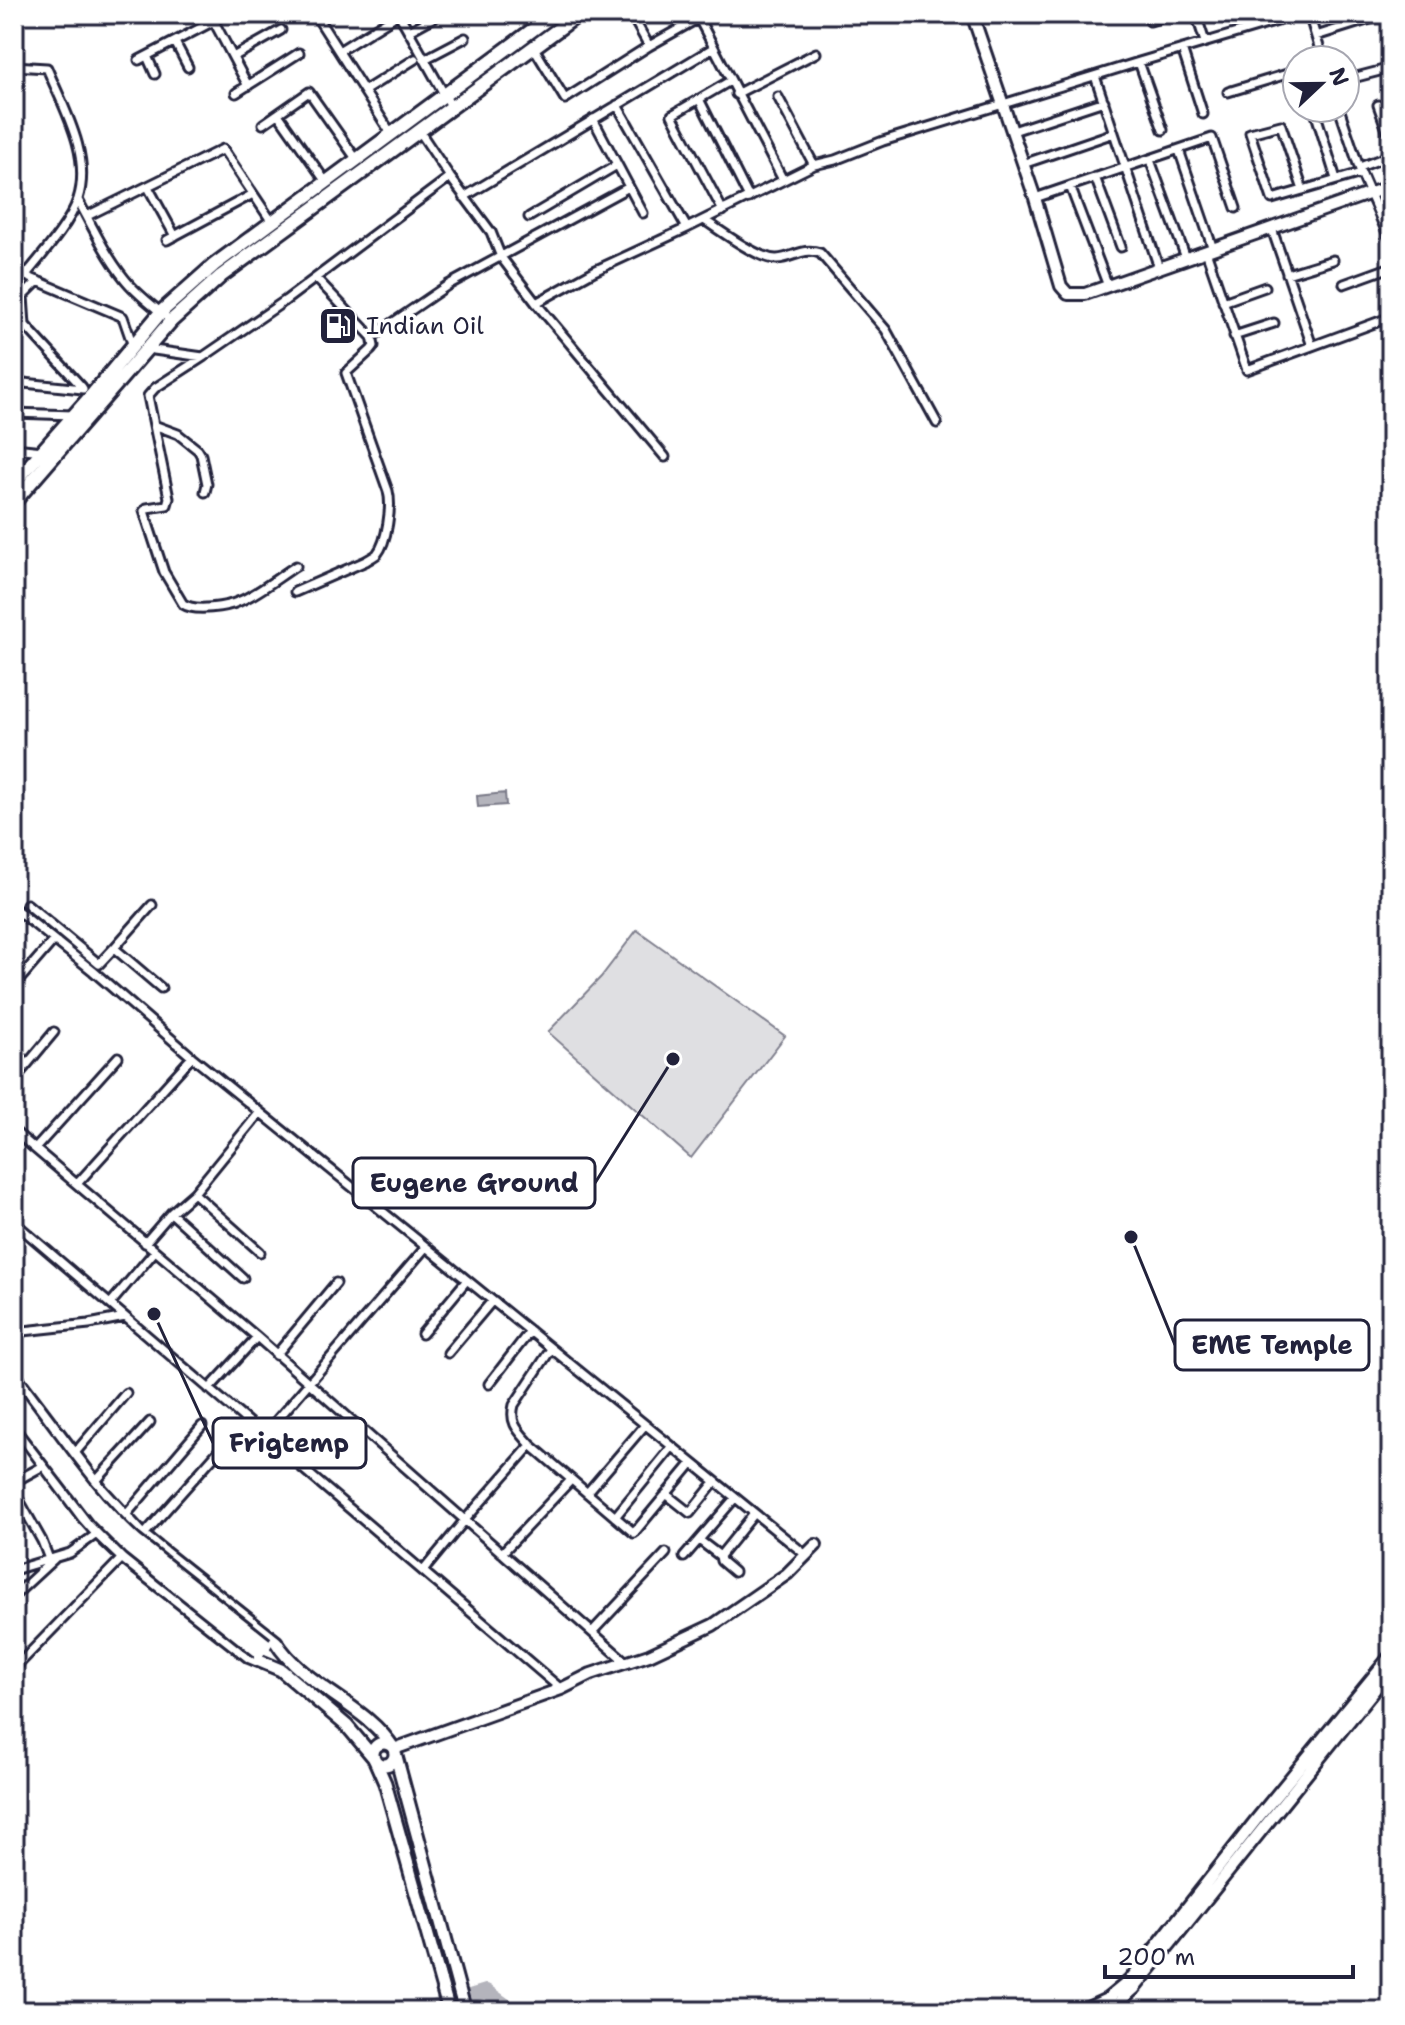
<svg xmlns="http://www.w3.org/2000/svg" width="1405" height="2025" font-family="'Shantell Sans',sans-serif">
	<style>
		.pitch { fill: #dfdfe2; stroke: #80808e; stroke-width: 2 }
		.water { fill: url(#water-waves); stroke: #7a7a88; stroke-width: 2 }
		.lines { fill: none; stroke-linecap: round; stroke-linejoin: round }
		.river { stroke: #b4b4bc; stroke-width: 14 }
		.street-casing { stroke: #22223b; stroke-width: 13 }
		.secondary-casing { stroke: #22223b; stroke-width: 16 }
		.primary-casing { stroke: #22223b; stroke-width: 17 }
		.highway-casing { stroke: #22223b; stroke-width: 18 }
		.street { stroke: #fff; stroke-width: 7 }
		.secondary { stroke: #fff; stroke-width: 10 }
		.primary { stroke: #fff; stroke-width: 11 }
		.highway { stroke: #fff; stroke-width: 12 }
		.primary-bridge-casing { stroke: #22223b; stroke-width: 17; stroke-linecap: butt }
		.primary-bridge { stroke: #fff; stroke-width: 11 }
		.labels { text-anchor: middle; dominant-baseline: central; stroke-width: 7; stroke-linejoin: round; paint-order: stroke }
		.poi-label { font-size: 24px; fill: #22223b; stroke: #fff; text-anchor: start }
		.leader { fill: none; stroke: #22223b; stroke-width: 3 }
		.callout-dot { fill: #22223b; stroke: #fff; stroke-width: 3 }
		.callout { fill: #fff; stroke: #22223b; stroke-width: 3 }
		.callout-label { font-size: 26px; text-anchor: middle; font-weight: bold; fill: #22223b }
	</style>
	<defs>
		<pattern id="water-waves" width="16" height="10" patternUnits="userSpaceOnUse" patternTransform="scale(2)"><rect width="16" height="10" fill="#b4b4bc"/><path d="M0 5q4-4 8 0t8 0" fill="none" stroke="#9a9aa2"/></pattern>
	</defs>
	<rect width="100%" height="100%" fill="#fff"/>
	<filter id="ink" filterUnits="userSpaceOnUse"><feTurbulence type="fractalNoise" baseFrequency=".0125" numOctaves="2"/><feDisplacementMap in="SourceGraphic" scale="16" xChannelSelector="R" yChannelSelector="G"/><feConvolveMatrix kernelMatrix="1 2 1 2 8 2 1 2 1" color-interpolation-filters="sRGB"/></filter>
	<g filter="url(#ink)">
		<path class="pitch" d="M637,930l148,106 -94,122 -143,-126 53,-55z"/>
		<path class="water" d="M505,793l1,12 -28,2 -1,-11z"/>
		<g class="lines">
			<path class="river" d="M14,2008l9,3
				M421,2011l65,-20 28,20"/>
			<defs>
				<path id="street" d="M210,14l38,72
					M315,14l77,121
					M399,14l53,94
					M631,14l18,32
					M1148,14l2,7 22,-7
					M1196,14l9,28
					M1309,14l14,46
					M697,15l86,165
					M409,31l31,-17
					M1316,36l70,-22
					M175,42l13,25
					M534,48l31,51 84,-53 57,-32
					M1182,49l21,65
					M339,51l53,-33
					M147,56l8,18
					M233,57l48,-27
					M425,59l40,-21
					M139,60l75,-39
					M1139,62l24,68
					M14,66l33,2c16,39 45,87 31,131 -8,25 -36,56 -53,77
					M1095,76l64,192
					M1345,80l46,-12
					M364,91l51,-32
					M1228,92l69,-21
					M236,93l63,-40
					M736,94l80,-41
					M778,97l36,68
					M699,99l50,99
					M617,105l70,123
					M1378,105l13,36
					M1314,108l22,71
					M1339,108l22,65 30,69
					M278,114l48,68
					M593,119l50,94
					M263,124l46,-32 48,68
					M1013,131l91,-30
					M420,132l30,45 41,55 10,25 35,46 129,154
					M1179,150l34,99
					M1150,160l36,98
					M1023,164l91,-31
					M1360,167l31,-12
					M1095,177l26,70
					M1070,186l38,100
					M148,187l27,49
					M1303,190l-22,-65 -31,8 22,66 89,-26
					M464,197l249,-149
					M1035,198l177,-60 24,70
					M78,200c14,26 27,54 46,78 13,17 31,29 47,43
					M723,211l-51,-96 58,-34
					M87,216l136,-67 49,73
					M529,217l88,-52
					M704,220c16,10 55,40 73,39 17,-1 25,-12 43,-6l66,77 51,93
					M1272,229l40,117
					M167,240l86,-46
					M1206,251l41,119 144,-53
					M14,271l109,46 10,29h2
					M1287,274l46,-14
					M38,281l-15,15 2,29 57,62
					M1344,284l47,-17
					M1223,302l42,-15
					M536,303l58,-32 93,-43 127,-63 21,-5 48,-19 256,-79 162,-48
					M1234,336l40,-13
					M372,337l76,-52 181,-98
					M147,349l56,8 83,-57 164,-123
					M203,357l-48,31 -7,8 21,102 -2,7 -20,3 -3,3 20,61 19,32c12,8 44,3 57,-3 16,-6 40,-25 56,-35
					M14,382l69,7
					M14,413l59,2
					M154,425l24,9 20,16 3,5 6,29 -2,8
					M14,448l29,3
					M295,592l71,-31c3,-2 9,-5 11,-7 10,-12 15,-48 11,-63l-42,-118 25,-23 3,-4 -2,-9 -56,-59
					M27,904l72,60 15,-16
					M152,905l-38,43 47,40
					M14,908l79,63 99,86 614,498
					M14,986l39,-45
					M14,1080l40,-48
					M14,1131l243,206 370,326
					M35,1149l83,-92
					M77,1184l115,-127
					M194,1193l66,59
					M171,1213l72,65
					M14,1222l547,467
					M145,1243l26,-30 23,-20 66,-81
					M110,1304l45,-53
					M14,1332l75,-8 36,-7
					M422,1334l45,-54
					M448,1353l44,-52
					M276,1355l60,-72
					M489,1384l41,-53
					M209,1389l48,-52
					M264,1435l162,-188
					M531,1445c-12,-14 -22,-21 -17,-40l37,-56
					M74,1454l52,-61
					M14,1482l31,-17
					M95,1482l55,-60
					M587,1493l58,-68
					M666,1494l24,19 25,-31
					M19,1500l23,41 7,18
					M125,1516l77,-90
					M615,1517l57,-70
					M141,1538l105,-118
					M699,1540l21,16
					M502,1553l69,-73
					M684,1557l51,-59
					M14,1570l56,-17 28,-20
					M423,1571l42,-51 66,-75 103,88 58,-70
					M734,1572l-13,-11 -1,-5 34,-42
					M14,1596l40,-37
					M592,1632l74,-79
					M14,1669l110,-113"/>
				<path id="secondary" d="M972,14l63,184 26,88 7,8h17l306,-108
					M394,1749l167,-60 30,-15 58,-19 64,-30 74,-51 29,-29
					M1081,2011l26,-12 22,-18 127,-161 135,-165
					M1101,2011l17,-8 16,-14 257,-320"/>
				<path id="primary" d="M14,1375l87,115 42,46 133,106c27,44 90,62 118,107l71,262
					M14,1423l69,93 15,17 25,24 127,100 31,13 66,56 27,32 11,25 64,228
					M373 1754a11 11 0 1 1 22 0a11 11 0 1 1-22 0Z"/>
				<path id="highway" d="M14,483l77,-87 70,-84 53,-47 340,-251
					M14,502l157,-181 50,-45 358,-262"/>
			</defs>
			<use href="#street" class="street-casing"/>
			<use href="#secondary" class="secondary-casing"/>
			<use href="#primary" class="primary-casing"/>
			<use href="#highway" class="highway-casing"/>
			<use href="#street" class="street"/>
			<use href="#secondary" class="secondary"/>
			<use href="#primary" class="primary"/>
			<use href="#highway" class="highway"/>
			<defs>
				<path id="primary-bridge" d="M14,1393c39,51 74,105 122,148l130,103
					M14,1408l84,109 32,32 129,103"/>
			</defs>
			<use href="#primary-bridge" class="primary-bridge-casing"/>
			<use href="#primary-bridge" class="primary-bridge"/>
		</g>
	</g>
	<defs>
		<symbol id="fuel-square" viewBox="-11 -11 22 22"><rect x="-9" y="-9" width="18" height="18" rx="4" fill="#22223b" stroke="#fff"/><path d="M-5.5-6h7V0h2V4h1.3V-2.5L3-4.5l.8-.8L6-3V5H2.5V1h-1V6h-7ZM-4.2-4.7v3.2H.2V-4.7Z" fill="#fff"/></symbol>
	</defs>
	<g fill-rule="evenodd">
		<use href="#fuel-square" x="316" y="304" width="44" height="44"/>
	</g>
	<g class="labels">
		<g class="poi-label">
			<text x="366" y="326">Indian Oil</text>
		</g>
	</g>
	<path class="leader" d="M673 1059L595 1183M1131 1237L1175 1345M154 1314L213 1443"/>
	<g class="callout-dot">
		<circle cx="673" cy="1059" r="8"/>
		<circle cx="1131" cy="1237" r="8"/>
		<circle cx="154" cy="1314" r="8"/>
	</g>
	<g class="callout">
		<rect x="353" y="1158" width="242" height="50" rx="8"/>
		<rect x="1175" y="1320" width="194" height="50" rx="8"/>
		<rect x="213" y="1418" width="153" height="50" rx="8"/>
	</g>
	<g class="callout-label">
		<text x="474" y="1192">Eugene Ground</text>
		<text x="1272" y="1354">EME Temple</text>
		<text x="289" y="1452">Frigtemp</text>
	</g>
	<rect width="1405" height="2025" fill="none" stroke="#fff" stroke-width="48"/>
	<rect x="24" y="24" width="1357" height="1977" fill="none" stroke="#22223b" stroke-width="3" filter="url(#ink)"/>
	<g transform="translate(1321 84) rotate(68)"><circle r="38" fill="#ffffff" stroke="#a7a7b1" stroke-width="2"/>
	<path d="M0-6L14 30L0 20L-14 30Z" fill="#22223b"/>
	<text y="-12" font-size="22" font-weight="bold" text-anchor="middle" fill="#22223b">N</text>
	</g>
	<path d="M1105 1965v12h248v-12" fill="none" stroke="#22223b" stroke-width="4"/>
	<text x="1117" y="1965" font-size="24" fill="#22223b" stroke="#ffffff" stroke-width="6" paint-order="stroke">200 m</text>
</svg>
